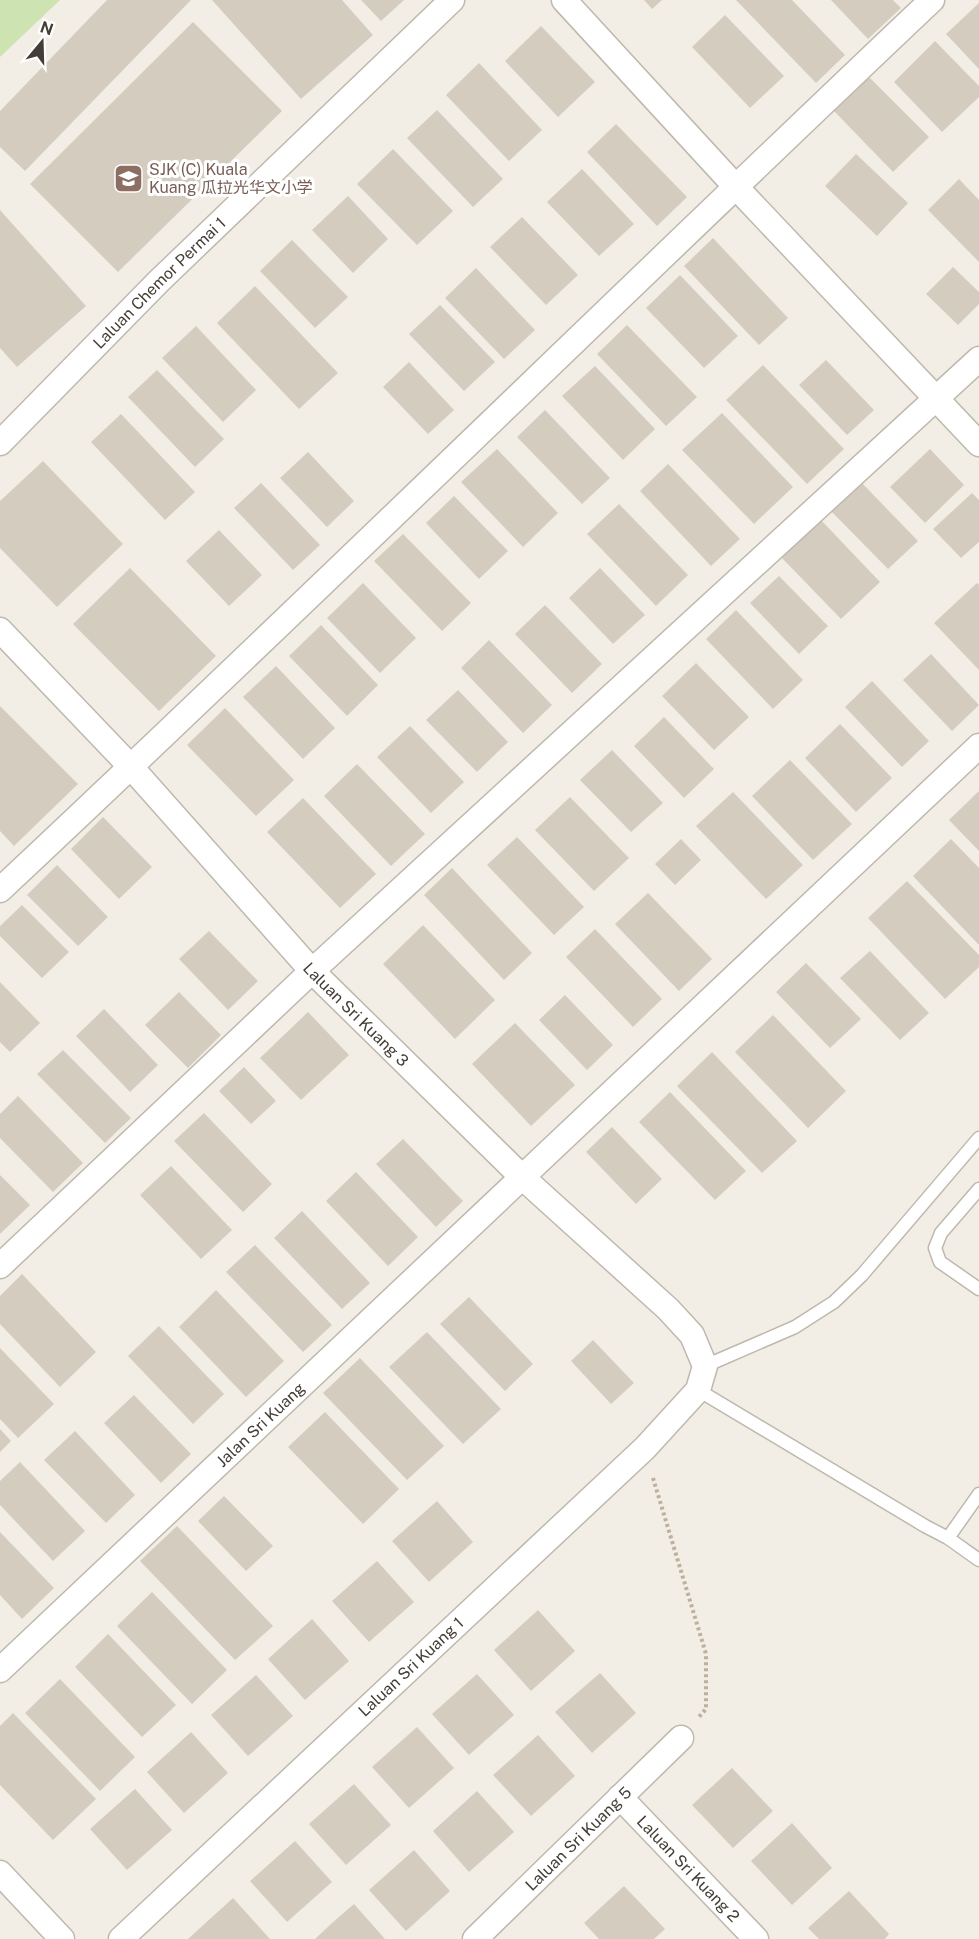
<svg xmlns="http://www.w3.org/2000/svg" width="979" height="1939" font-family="'Public Sans','Noto Sans SC',sans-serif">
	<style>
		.green { fill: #cee3b2 }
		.building { fill: #d5ccc0 }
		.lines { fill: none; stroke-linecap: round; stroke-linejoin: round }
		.service-casing { stroke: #bfb8ad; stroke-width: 15 }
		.minor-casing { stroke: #bfb8ad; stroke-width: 27 }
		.path { stroke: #bdb09c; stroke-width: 4; stroke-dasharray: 3 3; stroke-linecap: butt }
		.service { stroke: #fff; stroke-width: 12 }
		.minor { stroke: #fff; stroke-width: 24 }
		.labels { text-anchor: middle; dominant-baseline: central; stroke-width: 6; stroke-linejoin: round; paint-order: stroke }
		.education-label { font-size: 16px; fill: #785e54; stroke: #fff; text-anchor: start }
		.street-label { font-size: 16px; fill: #443e36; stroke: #fff }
	</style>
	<rect width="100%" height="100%" fill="#f2eee6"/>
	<path class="green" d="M0,0h60l-60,57z"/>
	<path class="building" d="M107,0h84l-166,171 -25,-24v-36z
		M212,0h130l31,35 -72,64z
		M361,0h43l-23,21z
		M644,0h18l-10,9z
		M736,0h56l53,55 -29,28z
		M831,0h62l8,8 -33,31z
		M979,3v66l-33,-35z
		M725,15l59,61 -34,32 -58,-61z
		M193,22l89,89 -164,161 -88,-88z
		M541,26l54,56 -37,35 -53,-56z
		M935,41l44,45v11l-37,35 -48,-50z
		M479,63l63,67 -33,31 -63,-66z
		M869,77l60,60 -36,35 -59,-61z
		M437,110l66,69 -30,28 -66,-69z
		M616,124l71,73 -30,29 -70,-74z
		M393,149l60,62 -36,34 -60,-61z
		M856,154l52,49 -31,33 -52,-50z
		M582,169l52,55 -35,32 -52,-54z
		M959,179l20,21v62l-51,-52z
		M348,196l40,43 -35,34 -41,-43z
		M0,210l86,96 -69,61 -17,-19z
		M522,217l56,58 -32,30 -56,-58z
		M713,238l75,80 -29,27 -75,-79z
		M292,240l56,57 -33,31 -55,-57z
		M953,267l26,25v12l-21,21 -32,-31z
		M476,268l59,62 -31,29 -59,-61z
		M680,275l58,61 -34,32 -58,-60z
		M255,286l83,87 -39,36 -82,-86z
		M440,305l55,57 -31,29 -55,-57z
		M627,325l70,72 -31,29 -69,-72z
		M196,326l60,64 -33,32 -61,-64z
		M826,360l48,50 -27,25 -48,-50z
		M409,362l45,48 -26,24 -45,-47z
		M763,365l81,84 -37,35 -81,-84z
		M595,366l60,63 -32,31 -61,-64z
		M157,370l67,69 -29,28 -67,-70z
		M545,410l65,68 -28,26 -65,-67z
		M722,413l71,74 -39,37 -72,-74z
		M121,414l74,78 -30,28 -74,-78z
		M497,449l61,64 -35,34 -62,-65z
		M930,449l34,36 -39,38 -35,-36z
		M308,452l46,49 -27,26 -47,-49z
		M43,461l80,83 -66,63 -57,-59v-47z
		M668,464l72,75 -29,27 -71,-75z
		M860,481l58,60 -30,28 -58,-59z
		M261,483l59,62 -27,25 -59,-62z
		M972,493l7,7v42l-18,16 -28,-29z
		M454,496l54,55 -29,28 -53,-56z
		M619,504l69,71 -32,31 -69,-72z
		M820,519l60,63 -39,37 -60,-62z
		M219,530l43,45 -33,31 -43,-45z
		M403,534l68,69 -29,28 -68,-70z
		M130,568l86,88 -57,55 -86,-87z
		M600,568l45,47 -32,29 -44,-46z
		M779,576l49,50 -29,28 -49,-51z
		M363,583l53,55 -36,35 -53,-55z
		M977,583l2,2v85l-45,-47z
		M545,605l57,59 -30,29 -57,-59z
		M736,610l67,70 -30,29 -67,-70z
		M321,625l57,60 -31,31 -58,-60z
		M489,640l63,65 -29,28 -62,-65z
		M931,654l48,51 -27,26 -49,-51z
		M696,663l53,54 -35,33 -52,-54z
		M276,666l59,62 -32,31 -60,-62z
		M872,681l57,60 -27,26 -57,-60z
		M458,690l50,52 -31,30 -51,-52z
		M0,706l78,78 -64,62 -14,-15z
		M225,708l69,72 -38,36 -69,-71z
		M664,717l50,52 -30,29 -50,-52z
		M840,724l52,54 -36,34 -51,-54z
		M410,726l54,56 -33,31 -54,-56z
		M612,750l51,53 -32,29 -51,-52z
		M790,760l62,64 -39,36 -61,-64z
		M357,764l68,70 -34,32 -67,-70z
		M979,791v60l-30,-31z
		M733,792l70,73 -37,34 -70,-73z
		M570,797l59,61 -35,33 -59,-61z
		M303,798l73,76 -36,34 -73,-76z
		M103,817l49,50 -33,32 -48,-50z
		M517,837l67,70 -30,28 -67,-70z
		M681,839l20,21 -26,25 -20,-21z
		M951,839l28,29v77l-66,-69z
		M57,865l51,52 -30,29 -51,-51z
		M452,868l80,85 -28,27 -80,-85z
		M907,881l72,74v12l-34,32 -77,-81z
		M648,893l64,66 -33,32 -64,-67z
		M22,905l47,47 -27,26 -42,-42v-10z
		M423,925l72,75 -40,39 -72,-75z
		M595,929l67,70 -29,28 -67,-70z
		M209,931l49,50 -30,29 -49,-51z
		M870,951l59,62 -29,27 -60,-62z
		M806,963l55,56 -31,29 -54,-56z
		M0,982l40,41 -30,29 -10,-10z
		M179,992l42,43 -33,33 -43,-43z
		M565,995l48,50 -26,25 -48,-50z
		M104,1009l54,56 -28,27 -54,-56z
		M308,1012l41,43 -48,45 -41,-42z
		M773,1015l73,76 -38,37 -73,-76z
		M515,1023l60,62 -44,41 -59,-62z
		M63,1050l68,68 -26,25 -68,-69z
		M712,1052l85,89 -35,32 -85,-87z
		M244,1067l32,34 -25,23 -32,-33z
		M670,1092l76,79 -31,29 -76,-78z
		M18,1096l65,67 -30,29 -53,-54v-24z
		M204,1113l68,71 -29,28 -69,-71z
		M612,1127l50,52 -26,25 -50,-52z
		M403,1139l60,62 -27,26 -60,-63z
		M171,1166l61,64 -31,29 -61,-64z
		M356,1172l62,65 -30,29 -62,-65z
		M0,1175l30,30 -30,29z
		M302,1211l68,72 -28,26 -68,-71z
		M255,1245l77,80 -29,27 -77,-80z
		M22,1274l74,78 -36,35 -60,-63v-28z
		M216,1290l68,71 -38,36 -67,-70z
		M469,1297l64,67 -28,27 -65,-67z
		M159,1326l65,68 -31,30 -65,-68z
		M427,1332l74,77 -38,35 -74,-77z
		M593,1340l41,43 -23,21 -40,-43z
		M0,1348l54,56 -36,34 -18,-19z
		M360,1358l84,88 -37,34 -84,-87z
		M134,1395l57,59 -30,29 -57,-60z
		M325,1412l74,77 -36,35 -75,-77z
		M0,1429l11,12 -11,11z
		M75,1431l60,64 -29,28 -62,-63z
		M20,1462l65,69 -32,30 -53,-56v-24z
		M224,1496l49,50 -27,25 -48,-50z
		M437,1501l36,41 -44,40 -37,-41z
		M177,1526l96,100 -38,34 -95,-99z
		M0,1532l54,56 -32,31 -22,-24z
		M377,1561l37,41 -45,40 -37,-41z
		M152,1592l75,78 -35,34 -75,-78z
		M538,1610l37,41 -44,40 -37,-41z
		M312,1619l37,42 -44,39 -37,-41z
		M108,1634l68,71 -34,32 -67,-70z
		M600,1673l36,40 -44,40 -37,-41z
		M477,1674l37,41 -45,40 -37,-41z
		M256,1675l37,41 -45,40 -37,-41z
		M60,1679l75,78 -35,34 -75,-78z
		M13,1713l83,86 -43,41 -53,-55v-59z
		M417,1727l37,41 -45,40 -37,-41z
		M191,1732l37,41 -44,40 -37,-41z
		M538,1735l37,41 -44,40 -38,-41z
		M732,1768l41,43 -40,37 -41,-43z
		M354,1784l37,41 -45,40 -37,-41z
		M135,1789l37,41 -45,40 -37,-41z
		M477,1791l37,41 -45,40 -36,-41z
		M792,1823l40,45 -40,37 -41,-44z
		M295,1841l37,41 -45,40 -37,-41z
		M414,1850l36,41 -44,40 -37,-41z
		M624,1886l41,43 -11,10h-55l-15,-16z
		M849,1891l40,43 -4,5h-66l-11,-11z
		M233,1898l37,41h-82l23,-21z
		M354,1904l31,35h-70l17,-16z"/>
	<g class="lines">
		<defs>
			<path id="service" d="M979,1189l-38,44 -6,15 5,14 39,27
				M705,1366l90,-39 39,-25 28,-27 117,-137
				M698,1390l227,136 23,12 31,22
				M948,1538l31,-44"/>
			<g id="minor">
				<path d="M564,0l171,186 244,258"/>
				<path id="s1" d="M0,443l159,-162 293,-281"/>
				<path id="s2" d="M0,630l131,137 181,204 210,206 146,132 24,26 13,31 -7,24 -53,58 -524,491"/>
				<path d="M0,890c314,-294 620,-595 932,-890"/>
				<path d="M0,1266l312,-295 667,-612"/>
				<path id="s3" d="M0,1670l979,-924"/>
				<path id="s4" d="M620,1797l136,142"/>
				<path d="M0,1873l62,66"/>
				<path id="s5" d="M475,1939l206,-201"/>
			</g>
		</defs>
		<use href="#service" class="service-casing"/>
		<use href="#minor" class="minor-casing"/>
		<path class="path" d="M653,1478l53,176v55l-8,9"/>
		<use href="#service" class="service"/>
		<use href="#minor" class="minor"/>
	</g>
	<defs>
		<symbol id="school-square" viewBox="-11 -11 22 22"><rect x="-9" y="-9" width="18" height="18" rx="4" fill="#8d6e63" stroke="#fff"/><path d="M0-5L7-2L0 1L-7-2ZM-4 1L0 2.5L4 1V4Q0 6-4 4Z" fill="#fff"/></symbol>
	</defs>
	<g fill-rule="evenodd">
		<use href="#school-square" x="112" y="162" width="33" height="33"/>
	</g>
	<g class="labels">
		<g class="education-label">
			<text x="149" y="169">SJK (C) Kuala<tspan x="149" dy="18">Kuang 瓜拉光华文小学</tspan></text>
		</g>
		<g class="street-label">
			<text stroke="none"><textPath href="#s1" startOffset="226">Laluan Chemor Permai 1</textPath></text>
			<text stroke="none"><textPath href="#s2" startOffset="524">Laluan Sri Kuang 3</textPath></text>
			<text stroke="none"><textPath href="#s3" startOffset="358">Jalan Sri Kuang</textPath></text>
			<text transform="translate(411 1667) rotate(-43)">Laluan Sri Kuang 1</text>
			<text stroke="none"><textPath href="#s5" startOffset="144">Laluan Sri Kuang 5</textPath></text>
			<text stroke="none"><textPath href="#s4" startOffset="99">Laluan Sri Kuang 2</textPath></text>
		</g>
	</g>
	<g transform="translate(42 42) rotate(19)" stroke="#ffffff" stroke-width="4.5" paint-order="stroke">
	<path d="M0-4.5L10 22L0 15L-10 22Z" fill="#443e36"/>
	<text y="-9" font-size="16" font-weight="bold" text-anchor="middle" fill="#443e36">N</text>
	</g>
</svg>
